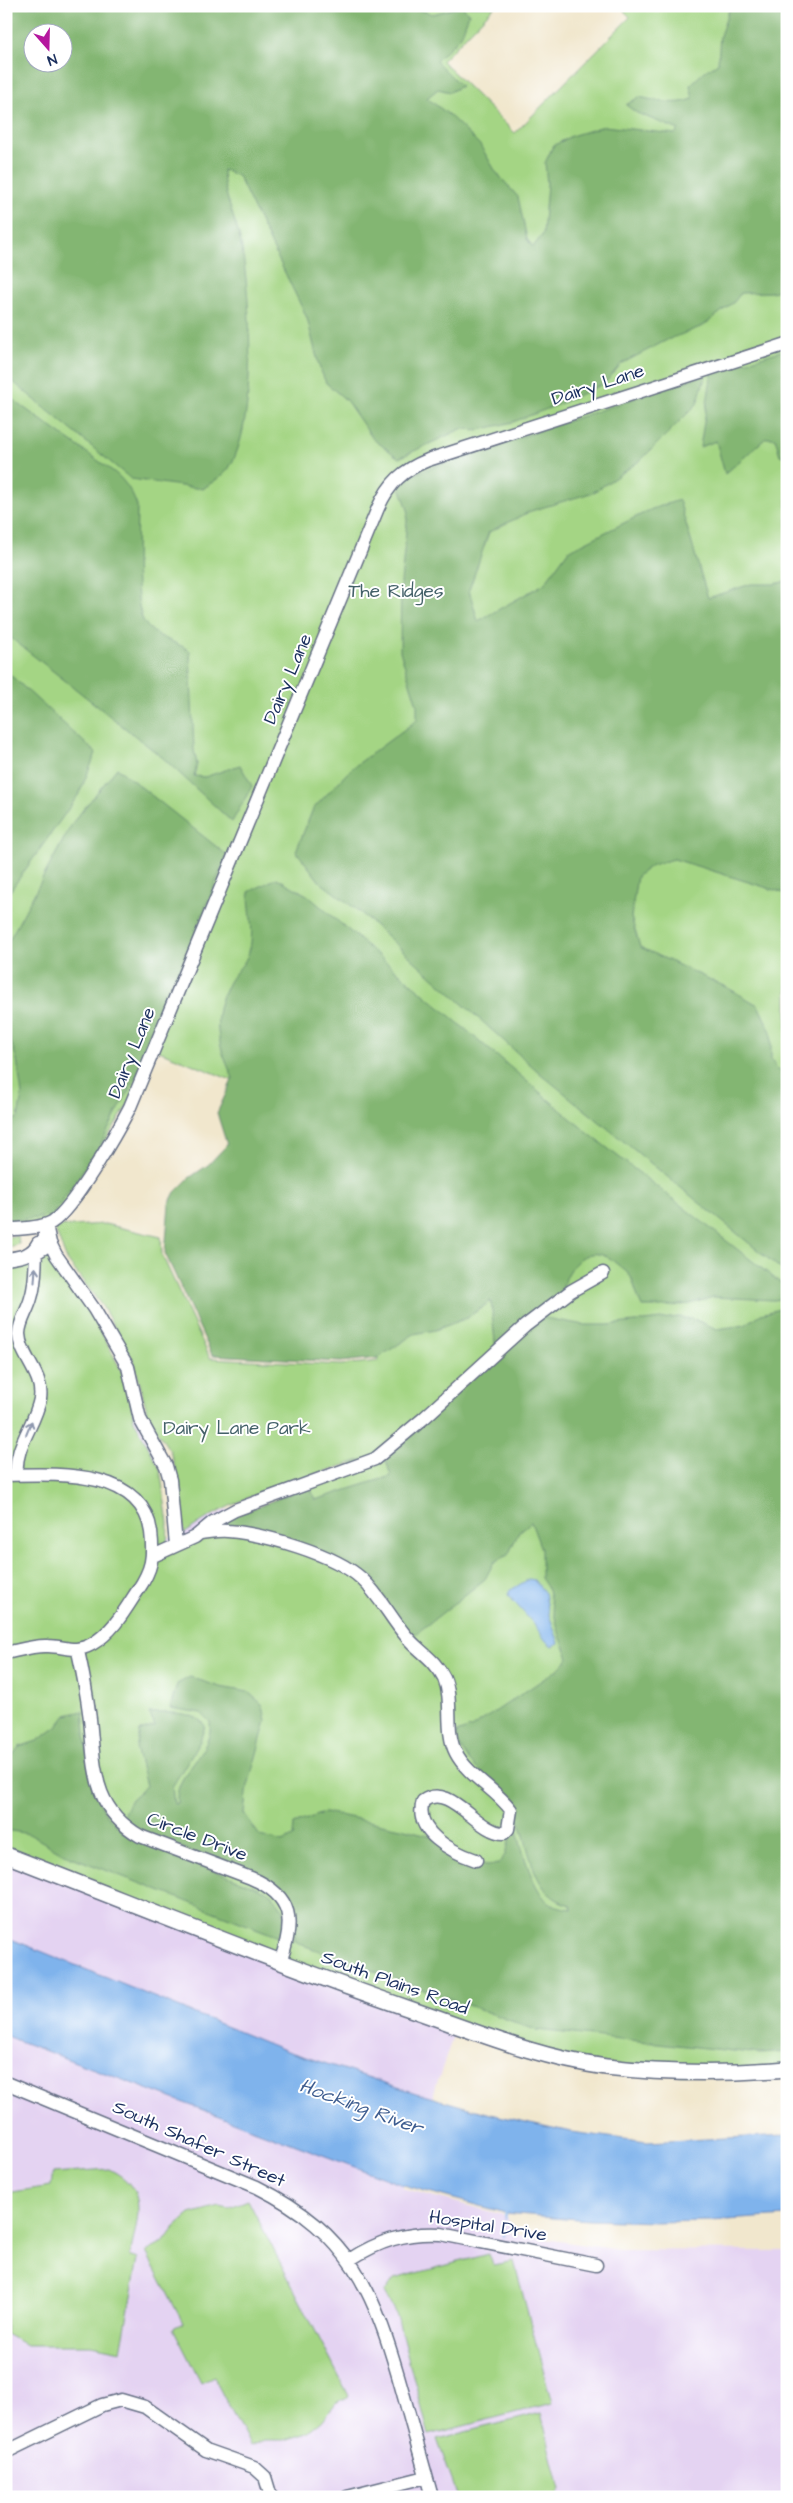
<svg xmlns="http://www.w3.org/2000/svg" width="793" height="2503" font-family="'Architects Daughter',sans-serif">
	<style>
		.built { fill: #e4d3f2 }
		.green { fill: #a4d584; stroke: #608271; fill-rule: evenodd }
		.forest { fill: #83b672; stroke: #4f7268; fill-rule: evenodd }
		.water { fill: #7fb3ec; stroke: #4d71a5 }
		.lines { fill: none; stroke-linecap: round; stroke-linejoin: round }
		.stream { stroke: #7fb3ec; stroke-width: 2.5 }
		.minor-casing { stroke: #666f85; stroke-width: 15 }
		.major-casing { stroke: #666f85; stroke-width: 18 }
		.minor { stroke: #fff; stroke-width: 12 }
		.major { stroke: #fff; stroke-width: 15 }
		.oneway { stroke: #8d97ae }
		.labels { text-anchor: middle; dominant-baseline: central; stroke-width: 4; stroke-linejoin: round; paint-order: stroke }
		.street-label { font-size: 19px; fill: #1b2f5e; stroke: #fff }
		.park-label { font-size: 19px; fill: #446169; stroke: #fff }
		.water-label { font-size: 20px; font-style: italic; fill: #3e5d90; stroke: #fff }
	</style>
	<rect width="100%" height="100%" fill="#fff"/>
	<filter id="ink" filterUnits="userSpaceOnUse"><feTurbulence type="fractalNoise" baseFrequency=".02" numOctaves="2"/><feDisplacementMap in="SourceGraphic" scale="10" xChannelSelector="R" yChannelSelector="G"/><feConvolveMatrix kernelMatrix="1 2 1 2 8 2 1 2 1" color-interpolation-filters="sRGB"/></filter>
	<filter id="wash" filterUnits="userSpaceOnUse"><feTurbulence type="fractalNoise" baseFrequency=".0096" numOctaves="4" result="noise"/><feDisplacementMap in="SourceGraphic" scale="20" xChannelSelector="R" yChannelSelector="G"/><feGaussianBlur stdDeviation="1.12" result="paint"/><feColorMatrix in="noise" values="0 0 0 0 0 0 0 0 0 0 0 0 0 0 0 0 0 1.4 0 .05"/><feComposite in="paint" operator="in"/></filter>
	<g filter="url(#wash)">
		<rect width="100%" height="100%" fill="#f1e7cd"/>
		<path class="built" d="M6,1264l93,68 59,130 8,77 61,-30 276,378 -101,301 105,28 5,18 107,16 168,1v246h-781z"/>
		<path class="green" d="M6,6h489l-53,55 73,72 115,-116 -6,-6 5,-5h158v2063l-104,5 -144,-20 -533,-199v-591l42,-10 42,57 31,59 8,22 5,28 26,49 8,54 -1,21 34,-11 163,-74c-61,20 -128,35 -180,75l-5,-53 -9,-30 -21,-32 -15,-58 -32,-55 -35,-46 -13,-33 51,-3 56,13 1,18 48,103 131,7 38,-4 -98,-261 -127,-51 -13,35 -85,135 -50,9zM32,32h30v30h-30z
			M18,1236l1,8 -13,4v-11z
			M109,2169c42,21 28,49 21,87l8,3 -17,92 -30,-6h-65l-20,-11v-141l45,-7 2,-13z
			M248,2200l101,196 -14,8 -13,17 -15,12 -22,7h-21l-14,6 -36,-69 -13,6 -28,-55 10,-5 -37,-71 17,-9 11,-15 16,-14 29,-8 9,2z
			M489,2254l4,11 21,-4 38,142 -123,32 -32,-119 -13,-23 10,-14z
			M541,2413l19,76 -4,8h-98l-21,-58z"/>
		<path class="forest" d="M6,6h413v4l14,4 29,-8 7,8 -8,22 -25,25 25,25 -11,6 -12,-3 -11,9 22,17 31,30 16,27 22,25 9,42 6,8 10,-13 4,-50 -2,-21 8,-17 18,-10 33,-10 71,8 4,-4 -42,-17 -11,-8 13,-8c19,4 36,9 54,2l-3,-14 15,-14 13,-8 2,-27 9,-26 8,-4h50v281l-15,5 -31,1 -7,9 -31,24 -36,14 -46,24 -16,19 -45,21 -47,18 -34,8 -18,-1 -62,29 -26,-19 -27,-39 -20,-17 -7,-17 -12,-48 -69,-142 -15,-6c0,25 13,49 18,74 10,51 17,180 -12,224 -5,8 -19,15 -26,21l-72,-10 -125,-103zM62,32v30h-30v-30z
			M787,349v109l-7,-3 -5,-17h-9l-41,36 -9,-33 -16,6 12,-75z
			M706,374l-9,30 -56,56 -47,32 -63,19 -42,21 -20,58 9,31 66,-37 24,-33 84,-42 27,-9 29,98 43,-14h24l12,-3v313l-113,-35 -22,6 -15,11 -6,41 9,30 88,41 30,17 13,27v27l6,11h10v204l-245,-199 -181,-162 -41,-31 -24,-31 17,-42 38,-40 66,-49v-15l-17,-54 1,-69 7,-72 -9,-26 11,-9z
			M6,395l108,77c12,10 18,20 23,34 0,24 -4,98 7,116 10,16 32,19 46,29l4,99 3,14 -3,12 11,1 35,-12 12,21 -20,36 -69,-64 -157,-124z
			M6,671l90,82 -17,41 -73,103z
			M117,768l110,87 -88,216 -40,76 -46,67 -5,3 -42,4v-99l12,-4 4,-23 -5,-35 -11,-33v-81l67,-124z
			M277,878l30,17 281,238 199,155v10l-13,2 -61,-3 -23,7 -29,3h-19c-5,-10 -7,-21 -11,-30 -3,-5 -10,-9 -14,-13 -26,-23 -45,-4 -54,22l4,7 -71,60 -5,-52 -24,17 -32,12 -21,4 -36,24 -37,4 -129,-7 -47,-102 4,-49 6,-12 14,-14 19,-13 19,-20 -10,-32 16,-35c-16,-35 -23,-60 -4,-96 5,-9 14,-16 18,-25 9,-20 2,-44 2,-65z
			M787,1307v745l-26,2 -225,-24 -236,-86 -5,-4c-2,-22 -3,-41 -21,-56l-126,-50 -17,-10 -8,-9 8,-16 15,-13 -10,-38 4,-17 15,-5 -6,-13c16,0 46,-3 56,13l-5,15 -28,46 2,17 3,-1c-3,-32 37,-50 33,-81l-9,-9 -31,-5 7,-24 13,-7 30,10 28,5 15,13 3,16 -20,72 -2,21 16,22 23,6 10,-5 1,-13 31,-12 76,16 27,7 45,29 15,2 10,-2 7,-9 10,-34c5,22 16,67 34,82 7,4 16,5 23,6l-1,-4c-39,-8 -40,-54 -52,-85 -2,-4 -1,-7 -3,-11 -17,-29 -54,-41 -60,-76l15,-5 86,-58 12,-12 -9,-22 -13,-49 -6,-9v-29l-10,-27 -12,10 -11,23 -14,7 -9,17 -68,54 -10,3 -44,-59 -130,-51 -18,-3 95,-37 5,14 76,-24 -6,-19 154,-140 46,8h23l71,-8 17,3 21,9 28,-4 16,-11z
			M83,1711c6,53 2,101 55,130l131,51 15,18v29l-220,-85 -35,-20 -23,-4v-66l13,-17 18,-6 20,-14 9,-12z"/>
		<path class="water" d="M529,1579l5,1 11,13 4,22 10,28 -7,3 -6,-5 -13,-18 -25,-28 1,-4z
			M6,1937l278,113 132,43 74,21 81,18 76,10 140,-7v81l-76,5 -55,1 -67,-2 -84,-7 -105,-29 -394,-148z"/>
		<g class="lines">
			<path class="stream" d="M505,2219l1,-8
				M504,2236v-7"/>
		</g>
	</g>
	<g filter="url(#ink)">
		<g class="lines">
			<defs>
				<path id="minor" d="M46,1225l4,18 6,12 38,54 34,58 12,52 26,47 4,14 6,65
					M6,1230c14,-2 34,-1 46,-8 21,-13 65,-90 78,-115l248,-599c11,-25 25,-38 50,-48l359,-116
					M6,1259c13,-2 26,-3 32,-16
					M17,1474c-3,-27 18,-49 23,-75 4,-25 -20,-42 -21,-65 0,-12 9,-24 12,-36 5,-15 4,-30 5,-45l8,-5 1,-15
					M6,1475c48,-1 136,-7 145,57 3,25 1,37 -13,58 -13,20 -25,42 -46,54 -18,10 -27,2 -44,2 -14,-1 -28,4 -42,7
					M201,1533c9,-1 18,-3 27,-2 36,3 107,23 134,48 18,17 28,38 44,57 12,15 29,23 38,42 10,23 0,52 12,75 12,23 40,36 55,57l-3,19 -4,4c-27,0 -54,-52 -81,-32 -10,31 29,51 53,59
					M153,1556l42,-19 18,-15 22,-12 140,-51 49,-41 101,-92 46,-35 32,-18
					M78,1651c5,22 9,45 12,68 5,49 2,89 50,117l111,42c43,18 44,44 29,84
					M6,2083l251,104c94,47 117,104 144,199 10,37 21,74 31,111
					M349,2260c30,-19 56,-28 92,-26l155,31
					M6,2452l96,-47 19,-5 24,7 61,43 48,17 11,10 6,20
					M347,2497l79,-20"/>
				<path id="major" d="M6,1855c135,52 268,107 404,154 64,22 128,49 196,58 61,7 120,7 181,2"/>
			</defs>
			<use href="#minor" class="minor-casing"/>
			<use href="#major" class="major-casing"/>
			<use href="#minor" class="minor"/>
			<use href="#major" class="major"/>
		</g>
		<defs><path id="oneway-shaft" d="M-6 0H5M1.5-3L5.5 0L1.5 3" fill="none" stroke-width="1.6" stroke-linecap="round" stroke-linejoin="round" transform="scale(1.25)"/></defs>
		<g class="oneway">
			<use href="#oneway-shaft" transform="translate(35 1275) rotate(-86)"/>
			<use href="#oneway-shaft" transform="translate(29 1428) rotate(-68)"/>
		</g>
	</g>
	<g class="labels">
		<g class="street-label">
			<text transform="translate(598 385) rotate(-18)">Dairy Lane</text>
			<text transform="translate(288 679) rotate(-67)">Dairy Lane</text>
			<text transform="translate(132 1053) rotate(-68)">Dairy Lane</text>
			<text transform="translate(197 1837) rotate(21)">Circle Drive</text>
			<text transform="translate(395 1983) rotate(20)">South Plains Road</text>
			<text transform="translate(199 2144) rotate(24)">South Shafer Street</text>
			<text transform="translate(488 2226) rotate(9)">Hospital Drive</text>
		</g>
		<g class="park-label">
			<text x="396" y="591">The Ridges</text>
			<text x="237" y="1428">Dairy Lane Park</text>
		</g>
		<g class="water-label">
			<text transform="translate(361 2107) rotate(20)">Hocking River</text>
		</g>
	</g>
	<rect width="793" height="2503" fill="none" stroke="#fff" stroke-width="25"/>
	<g transform="translate(48 48) rotate(160)"><circle r="24" fill="#ffffff" stroke="#a4acbf"/>
	<path d="M0-4L9 19L0 12L-9 19Z" fill="#b5179e"/>
	<text y="-8" font-size="14" font-weight="bold" text-anchor="middle" fill="#1b2f5e">N</text>
	</g>
</svg>
